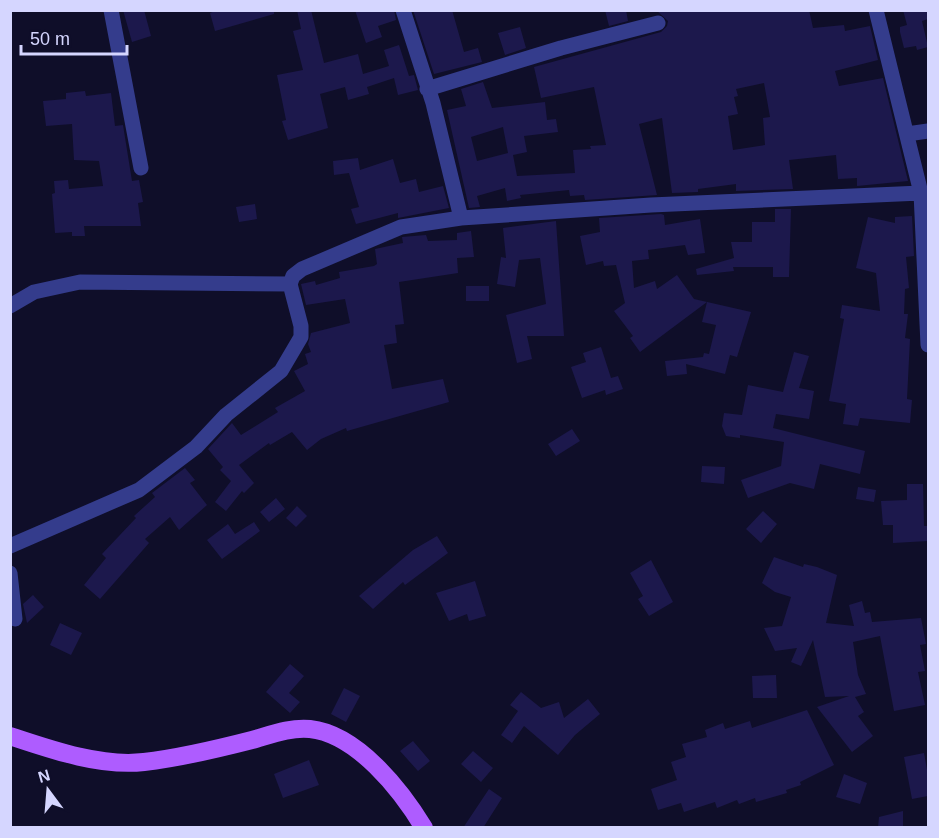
<svg xmlns="http://www.w3.org/2000/svg" width="939" height="838" font-family="Helvetica,sans-serif">
	<style>
		.building { fill: #1c184c; fill-rule: evenodd }
		.lines { fill: none; stroke-linecap: round; stroke-linejoin: round }
		.street { stroke: #343c8c; stroke-width: 15 }
		.primary { stroke: #ae5cff; stroke-width: 18 }
	</style>
	<rect width="100%" height="100%" fill="#0f0e29"/>
	<path class="building" d="M123,10h21l7,26 -19,6z
		M218,10h56v4l-59,17 -5,-18z
		M297,10h14l13,53 34,-9 5,20 26,-8 -5,-16 15,-5 10,31 5,-1 4,15 -20,5 -4,-17 -27,9 2,7 -21,6 -3,-13 -25,7 8,34 -40,12 -6,-19 4,-1 -9,-45 26,-5 -10,-39 8,-2z
		M355,10h39l2,10 -18,6 4,11 -16,6z
		M413,10h39l12,42 14,-4 4,14 -48,12z
		M605,10h21l2,11 -19,5z
		M656,10h153l4,18 31,-3 1,6 25,-5 8,34 -43,11 4,15 44,-8 25,103 -51,5v-8l-19,1 -2,-24 -47,5 4,29 -57,2v-7l-38,5v3l-26,1 -10,-75 -23,6 18,71 -72,5 -1,-5 -14,1 -1,-6 -49,5 1,3 -14,3 -2,-13 -28,8 3,11 -11,1 -22,-98 19,-4 -5,-17 22,-7 9,26 53,-6 2,18 9,-1 2,13 -34,4 3,16 -14,3 4,21 58,-3 -2,-23 18,-1 -1,-3 16,-1 -12,-58 -53,11 -7,-31 127,-35 6,-6 1,-5zM764,83l6,34 -7,1 2,27 -32,5 -5,-34 10,-2 -4,-17 4,-1 -2,-7zM503,127l5,26 -31,8 -6,-24z
		M903,10h25v9l-6,2 6,26 -11,3 -1,-4 -12,2 -4,-16v-5l7,-2z
		M520,27l6,21 -21,7 -7,-22z
		M85,91l1,5 25,-3 4,33 8,-1 9,56 7,-1 4,22 -5,1 3,23h-57l1,10h-13v-4l-17,1 -3,-39 3,-1 -1,-12 14,-1 1,9 34,-3 -4,-25 -25,-1 -2,-36 -26,2 -3,-25 23,-2v-6z
		M358,158l2,12 33,-11 7,24 16,-4 3,13 24,-6 6,22 -51,10v-5l-42,11 -5,-15 8,-2 -10,-34 -15,2 -1,-14z
		M255,204l2,15 -18,3 -3,-15z
		M775,209h16l-2,68h-16v-10h-40l1,4 -37,4 -1,-6 38,-11 -3,-16h21v-20h23z
		M661,214l3,1 1,10 35,-6 5,34 -17,2 -3,-10 -37,5 1,9 -17,2 2,27 21,-7 2,8 20,-14 17,24 57,13 -14,45 -7,-2 -5,19 -39,-10 1,10 -20,2 -2,-15 38,-4 1,-4 5,1 7,-29 -14,-3 5,-20 -67,50 -10,-14 3,-2 -19,-25 11,-8 -9,-38 -12,1 -1,-5 -17,4 -6,-29 20,-4 -1,-14z
		M912,216l2,40 -8,1 3,31 -4,1 -1,25h4l-3,24 5,1 -3,60 5,1 -2,23 -50,-5 -2,8 -15,-2 3,-20 -17,-3 15,-82 -4,-1 2,-13 38,6 -4,-38 -20,-5 12,-51 27,6v-6z
		M556,221l8,115h-37l5,23 -15,4 -11,-48 40,-11 -6,-46 -21,2 -4,27 -18,-3 4,-27 5,1 -3,-30z
		M471,231l3,26 -17,1 1,15 -59,9 5,42 -9,1 2,18 -13,2 8,44 51,-10 6,23 -102,29 -1,-3 -25,11 -14,11 -15,-18 -22,13 -1,-2 -30,22 15,18 -10,10 -2,-2 -16,20 -11,-9 16,-21 -11,-11 3,-3 -15,-18 24,-26 9,12 37,-23 -3,-4 30,-17 -11,-20 14,-7 -3,-10 6,-2 -3,-8 3,-11 39,-10 -5,-24 -39,6 -5,-21 14,-3 1,4 24,-7 -1,-6 35,-6 3,-2 -2,-15 28,-6 -1,-6 24,-2 2,6 29,-1v-7z
		M466,286h23v15h-23z
		M601,347l10,31 7,-2 5,13 -17,6 -1,-5 -23,8 -11,-31 15,-5 -3,-9z
		M794,352l15,4 -10,32 15,3 -5,28 -33,-5 -3,14 92,23 -5,23 -40,-10 -6,25 -24,-6 -42,15 -7,-18 40,-14 3,-24 -44,-7v3l-14,-2 -4,-10 2,-13 18,2 6,-30 35,7z
		M572,429l8,12 -24,15 -8,-12z
		M702,466l23,1 -1,17 -23,-2z
		M185,468l10,12 -5,3 17,22 -28,25 -9,-13 -25,22 4,4 -49,56 -16,-14 22,-27 -4,-4 34,-36 -2,-2 21,-19 -3,-4z
		M907,484h16l1,42h4v15l-35,2v-18h-10l-2,-24 26,-1z
		M858,487l18,3 -2,12 -18,-3z
		M276,498l9,11 -16,13 -9,-10z
		M297,506l10,10 -11,11 -10,-9z
		M763,511l14,13 -16,19 -15,-14z
		M254,522l6,9 -38,28 -15,-19 21,-16 7,10z
		M437,536l11,17 -43,32 -2,-3 -30,27 -14,-13 54,-46z
		M774,557l29,10 1,-3 13,3 20,8 -11,48 28,3 -5,-21 13,-4 3,12 5,-1 2,10 49,-4 5,26 -6,1 5,26 -7,1 7,33 -31,6 -14,-75 -27,6 5,33 8,19 -11,3 9,15 -6,4 15,20 -21,16 -35,-45 32,-11 -24,1 -12,-57 -12,26 -10,-4 6,-14 -22,3 -11,-23 18,-2 9,-29 -16,-5 -13,-9z
		M651,560l22,42 -24,14 -11,-17 5,-3 -13,-23z
		M475,581l11,35 -17,5 -2,-7 -18,7 -13,-28z
		M33,595l11,12 -17,16 -4,-19z
		M60,623l22,10 -11,22 -21,-10z
		M290,664l14,12 -15,17 11,9 -10,11 -24,-21z
		M776,675l1,23h-24l-1,-22z
		M344,688l16,8 -14,26 -15,-8z
		M521,692l20,16 18,-6 5,16 24,-19 12,15 -25,21 -17,20 -34,-29 -12,17 -11,-8 17,-24 -8,-6z
		M807,710l27,55 -34,17 1,3 -15,5 1,3 -31,9 -1,-4 -16,6 -2,-4 -20,8 -2,-6 -31,10 -3,-9 -23,7 -7,-21 26,-9 -6,-18 15,-5 -4,-13 25,-7 -2,-7 18,-7 2,6 25,-8 2,7z
		M413,741l17,20 -12,10 -18,-20z
		M473,751l20,17 -12,14 -20,-18z
		M924,753l4,22v21l-16,3 -8,-42z
		M309,760l10,25 -36,13 -9,-24z
		M844,774l23,9 -7,21 -24,-7z
		M489,789l13,9 -19,30h-20z
		M903,811v17h-25l1,-11z"/>
	<g class="lines">
		<path class="street" d="M111,10l30,158
			M876,10l45,183 7,152
			M427,89l134,-41 97,-25
			M907,134l21,-3
			M461,218l190,-13 270,-12
			M10,306l24,-14 46,-10 210,2
			M10,546l129,-56 57,-43 30,-32 55,-44 20,-34v-11l-11,-42 3,-8 9,-7 99,-42 60,-9 -28,-115 -30,-93
			M10,573l5,46"/>
		<path class="primary" d="M10,736c42,14 91,31 134,26 36,-4 73,-13 108,-22 18,-5 38,-13 58,-11 47,5 91,61 114,99"/>
	</g>
	<rect width="939" height="838" fill="none" stroke="#d5d6ff" stroke-width="24"/>
	<g transform="translate(48 790) rotate(344)" stroke="#0f0e29" stroke-width="4.5" paint-order="stroke">
	<path d="M0-4.5L10 22L0 15L-10 22Z" fill="#d5d6ff"/>
	<text y="-9" font-size="16" font-weight="bold" text-anchor="middle" fill="#d5d6ff">N</text>
	</g>
	<path d="M21 45v9h106v-9" fill="none" stroke="#d5d6ff" stroke-width="3"/>
	<text x="30" y="45" font-size="18" fill="#d5d6ff" stroke="#0f0e29" stroke-width="4.5" paint-order="stroke">50 m</text>
</svg>
